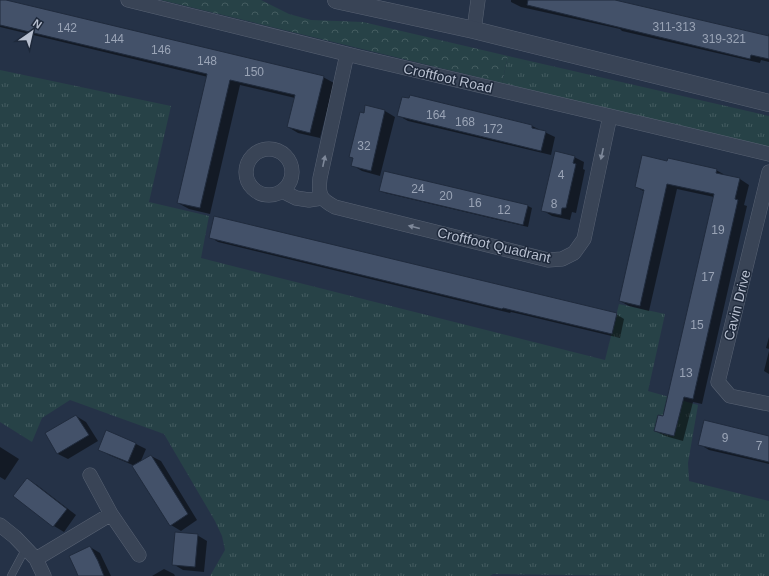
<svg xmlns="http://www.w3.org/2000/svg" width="769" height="576" font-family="Arial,sans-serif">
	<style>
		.grass { fill: url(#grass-tufts) }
		.forest { fill: url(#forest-crowns) }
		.shadow { fill: #0007 }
		.building { fill: #435169; stroke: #202b3d }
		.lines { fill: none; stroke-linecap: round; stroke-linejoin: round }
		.service-casing { stroke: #586273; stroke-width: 8 }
		.minor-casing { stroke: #586273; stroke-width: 15 }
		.tertiary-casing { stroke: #586273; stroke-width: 18 }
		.service { stroke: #394456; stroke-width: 7 }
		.minor { stroke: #394456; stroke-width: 14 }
		.tertiary { stroke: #394456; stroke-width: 17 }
		.oneway { fill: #7e8899 }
		.labels { text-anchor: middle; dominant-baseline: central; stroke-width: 3; stroke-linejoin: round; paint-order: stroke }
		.number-label { font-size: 12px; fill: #9aa4b6 }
		.street-label { font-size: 14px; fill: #b7bfcf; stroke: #1e293b }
	</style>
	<defs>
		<pattern id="grass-tufts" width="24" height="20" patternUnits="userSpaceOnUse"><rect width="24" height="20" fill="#274247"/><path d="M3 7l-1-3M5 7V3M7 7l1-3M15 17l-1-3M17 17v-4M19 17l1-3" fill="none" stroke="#445c60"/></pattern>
		<pattern id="forest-crowns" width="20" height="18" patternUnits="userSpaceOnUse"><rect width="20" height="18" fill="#274247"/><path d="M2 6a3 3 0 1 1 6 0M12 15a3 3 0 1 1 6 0" fill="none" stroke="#445c60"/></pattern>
	</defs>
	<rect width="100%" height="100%" fill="#253247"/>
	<path class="grass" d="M508,56l261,60v31l-267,-64z
		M0,70l171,36 -22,96 60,14 -8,42 404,102 14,-56 46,10 -17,77 50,14 -10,58 1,18 80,20v75h-117l-159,-2 -3,2h-280l15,-26 -3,-14 -7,-15 -51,-87 -94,-34 -28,18 -10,24 -32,-20z"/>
	<path class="forest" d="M161,0h100l28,14 22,6 52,2 145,34 -6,27z"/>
	<path class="shadow" d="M0,0l323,77 11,6 -14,55 -22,-5 -10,-6 7,-29 -55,-13 -30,129 -21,-5 -11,-6 30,-126 -208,-50z
		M511,0h103l154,37 1,-4v29l-8,-2 -1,3 -138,-32 -2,-2 -99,-22 -10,-5z
		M366,107l19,4 10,6 -15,59 -18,-5 -10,-6 2,-7 -4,-2z
		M399,116l133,10 23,11 -4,18 -143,-34z
		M574,157l10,5 -1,7 2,1 -9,43 -4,-1 -2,8 -18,-4 -10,-6z
		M668,162l48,8 9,5v1l15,3 9,6 -5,20 3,1 -45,198 -9,-2 -10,39 -18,-5 -10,-5 9,-14 50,-220 -37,-8 -28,122 -20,-5 -9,-5 25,-109 -9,-5z
		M380,191l148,15 4,2 -4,19 -143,-34z
		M210,237l406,77 8,5 -4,19 -92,-22 -17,-4 -1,1 -292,-71z
		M769,337v12l-3,-1z
		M769,351v23l-5,-3z
		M76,416l10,6 12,19 -30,18 -10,-5 -12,-20z
		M106,431l30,13 10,5 -6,14 11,-7 10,5 36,59 -16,11 -10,-6 -36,-59 -26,-11 -10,-6z
		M769,437v27l-60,-14 -10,-6z
		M0,447l19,12 -14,21 -5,-3z
		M27,479l10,6 39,30 -12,17 -10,-6 -40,-31z
		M197,535l10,6 -3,31 -21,-2 -10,-6z
		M90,547l10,6 11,23h-32z
		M164,569l10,5 1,2h-23z"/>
	<path class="building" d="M0,0h6l318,76 -14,57 -23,-6 8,-32 -65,-15 -30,128 -23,-5 30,-129 -207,-49z
		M528,0h87l154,36v23l-18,-4 -1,4 -223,-54z
		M410,95l122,30v3l14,3 -5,20 -144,-35 5,-19 7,1z
		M365,105l20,5 -14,61 -20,-5 2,-8 -4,-1 11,-45 4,1z
		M555,151l20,5 -2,7 3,1 -10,44h-4l-1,7 -20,-4z
		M642,155l25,6 1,-3 49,11 -1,4 24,5 -5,21 3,1 -45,199 -9,-2 -10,39 -20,-5 4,-16 5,1 51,-222 -47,-10 -27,122 -21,-5 25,-111 -9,-3z
		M384,171l144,34 -5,20 -144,-34z
		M214,216l403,97 -5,21 -93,-22 -16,-4 -1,1 -293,-71z
		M76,415l13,20 -32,19 -12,-21z
		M704,420l65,16v26l-71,-17z
		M106,430l30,13 -8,19 -30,-12z
		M151,455l37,59 -18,12 -38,-60z
		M27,478l40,31 -14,18 -40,-31z
		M175,532l23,2 -3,33 -23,-2z
		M90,546l8,15 6,15h-26l-2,-5 -7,-15z"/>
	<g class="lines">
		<defs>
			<path id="service" d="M11,576l15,-28"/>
			<path id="minor" d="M128,0l231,57 251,59 159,38
				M474,30l4,-30
				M347,54l-27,124c-2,17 0,21 15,29l213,53 14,-1 12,-6 10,-14 26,-123
				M246 172a23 23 0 1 1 46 0a23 23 0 1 1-46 0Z
				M769,172l-51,210 12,14 39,8
				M282,191l14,7 13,2 13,-2
				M90,475l21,39 28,41
				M0,525l15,12 21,22 8,17
				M36,559l75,-45"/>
			<path id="tertiary" d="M336,0l138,30 295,73"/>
		</defs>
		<use href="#service" class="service-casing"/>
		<use href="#minor" class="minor-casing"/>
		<use href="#tertiary" class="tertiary-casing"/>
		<use href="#service" class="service"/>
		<use href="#minor" class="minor"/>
		<use href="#tertiary" class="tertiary"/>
	</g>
	<defs><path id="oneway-solid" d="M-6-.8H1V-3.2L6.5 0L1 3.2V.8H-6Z"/></defs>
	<g class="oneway">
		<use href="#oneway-solid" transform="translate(602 154) rotate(102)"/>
		<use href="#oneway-solid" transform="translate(324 161) rotate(-78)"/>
		<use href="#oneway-solid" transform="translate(414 227) rotate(-166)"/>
	</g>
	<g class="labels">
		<g class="number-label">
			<text x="674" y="27">311-313</text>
			<text x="67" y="28">142</text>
			<text x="114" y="39">144</text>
			<text x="724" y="39">319-321</text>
			<text x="161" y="50">146</text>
			<text x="207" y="61">148</text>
			<text x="254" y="72">150</text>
			<text x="436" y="115">164</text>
			<text x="465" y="122">168</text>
			<text x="493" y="129">172</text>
			<text x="364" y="146">32</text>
			<text x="561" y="175">4</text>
			<text x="418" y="189">24</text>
			<text x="446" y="196">20</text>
			<text x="475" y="203">16</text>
			<text x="554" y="204">8</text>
			<text x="504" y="210">12</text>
			<text x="718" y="230">19</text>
			<text x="708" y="277">17</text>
			<text x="697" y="325">15</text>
			<text x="686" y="373">13</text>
			<text x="725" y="438">9</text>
			<text x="759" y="446">7</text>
		</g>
		<g class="street-label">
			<text transform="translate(448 78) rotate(13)">Croftfoot Road</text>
			<text transform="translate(494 245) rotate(13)">Croftfoot Quadrant</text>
			<text transform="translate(737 305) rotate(-76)">Cavin Drive</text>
		</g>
	</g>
	<g transform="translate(32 32) rotate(34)" stroke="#1e293b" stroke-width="3" paint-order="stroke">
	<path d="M0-3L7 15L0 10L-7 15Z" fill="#b7bfcf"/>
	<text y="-6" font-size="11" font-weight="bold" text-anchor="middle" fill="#b7bfcf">N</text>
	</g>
</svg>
